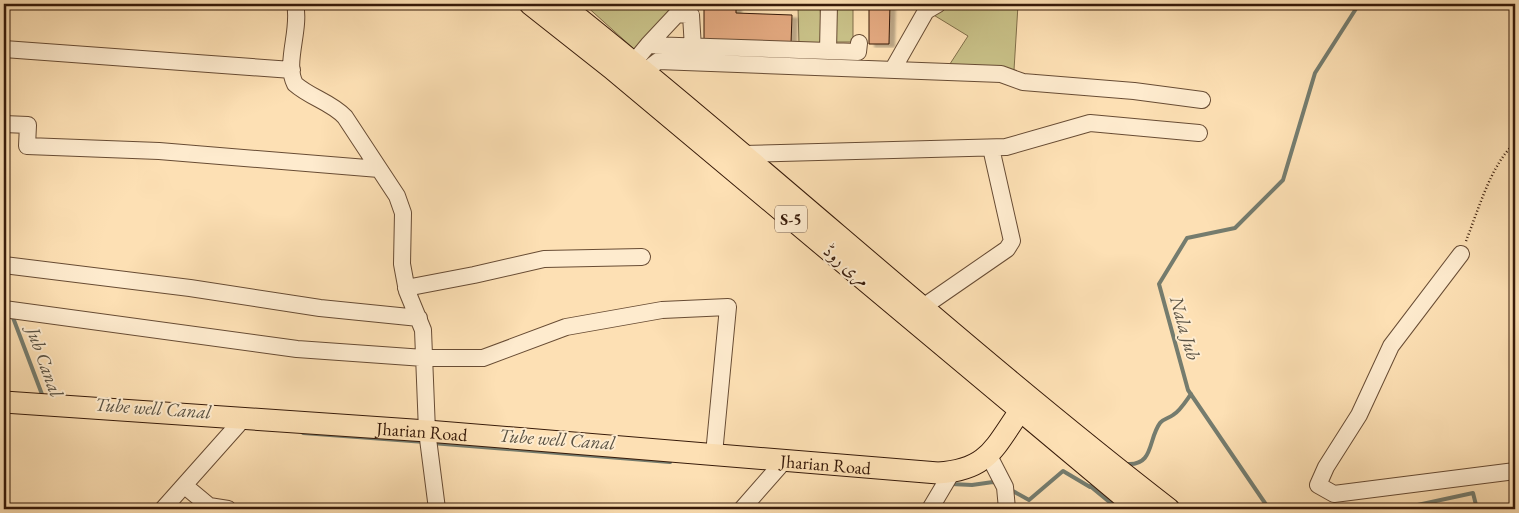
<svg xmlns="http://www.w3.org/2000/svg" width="1519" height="513" font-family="'EB Garamond',Amiri,serif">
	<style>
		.green { fill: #c8c087; stroke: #806d48 }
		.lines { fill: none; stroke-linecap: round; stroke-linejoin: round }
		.stream { stroke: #757c6e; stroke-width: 4 }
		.building { fill: #e1a77e; stroke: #371a09; filter: url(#shadow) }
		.minor-casing { stroke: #684c34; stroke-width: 18 }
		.major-casing { stroke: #371a09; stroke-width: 23 }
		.path { stroke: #371a09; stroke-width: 2.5; stroke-dasharray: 1 2.5; stroke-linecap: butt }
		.minor { stroke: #feebce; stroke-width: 16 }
		.major { stroke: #fde0b4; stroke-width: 21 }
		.labels { text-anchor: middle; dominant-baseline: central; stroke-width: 4; stroke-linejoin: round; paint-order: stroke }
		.shield { fill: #feebce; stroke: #735944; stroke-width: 1 }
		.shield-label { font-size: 16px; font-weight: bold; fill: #371a09 }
		.street-label { font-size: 18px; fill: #371a09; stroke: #feebce }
		.water-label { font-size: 19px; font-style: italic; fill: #5b5344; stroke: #feebce }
	</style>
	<defs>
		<filter id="shadow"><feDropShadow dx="5.5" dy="3" stdDeviation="1" flood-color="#0004"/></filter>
	</defs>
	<rect width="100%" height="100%" fill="#fde0b4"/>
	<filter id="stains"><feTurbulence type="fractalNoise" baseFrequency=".004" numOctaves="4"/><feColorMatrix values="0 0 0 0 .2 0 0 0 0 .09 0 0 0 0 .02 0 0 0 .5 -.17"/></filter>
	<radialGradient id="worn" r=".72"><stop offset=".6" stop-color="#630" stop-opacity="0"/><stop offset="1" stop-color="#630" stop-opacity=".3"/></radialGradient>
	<path class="green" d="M584,4h92l-42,45z
		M836,4h17v38h-17z
		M1018,5l-4,65 -66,-3 20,-31 -36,-22 22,-8z
		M820,6l2,38 -23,1 -1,-38z"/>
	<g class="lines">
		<path class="stream" d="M4,292l5,14
			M12,315l31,82
			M303,433l122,9
			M432,443l238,19
			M1127,464c27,2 21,-25 33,-41 3,-4 9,-5 13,-8 7,-4 13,-14 18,-21
			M951,484l21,1 21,-3 5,2
			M1090,486l28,23
			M1011,490l18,10 34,-29 27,16
			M1269,509l-81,-119 -29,-106 28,-46 48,-10 48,-48 32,-107 44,-69
			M1399,509l74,-16 4,16"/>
	</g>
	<path class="building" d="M704,4h32v9l56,2 -1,29 -87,-1z
		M869,4h21l-1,40h-20z"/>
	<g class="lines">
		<defs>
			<path id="minor" d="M295,4c6,25 -11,59 0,80 16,14 36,18 50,33l52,79 6,17 -1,51 5,27 16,39 4,101 10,78
				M648,45l29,-31 14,1 2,33
				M4,49l288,21
				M828,51l1,-47
				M634,62l14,-17 210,7 1,-9
				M893,69l33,-58 12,-7
				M645,71l13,-10 343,13 22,8 111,9 68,9
				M4,124l24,1 -1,21 132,5 220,18
				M743,154l263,-7 84,-24 109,10
				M1461,254l-70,92 -32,69 -33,52 -8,18 16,9 181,-23
				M4,265l186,23 130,20 99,10
				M406,288l68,-13 70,-16 98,-2
				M923,307l84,-58 5,-8 -21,-93
				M4,309l293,40 127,9h59l83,-31 96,-17 66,-3 -14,147
				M989,456l16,31 2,22
				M185,486l24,20 19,3
				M163,509l81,-91
				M742,509l43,-49
				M930,509l22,-37"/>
			<g id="major">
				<path d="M530,4l81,64 527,441"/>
				<path d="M561,4c206,164 400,344 608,505"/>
				<path id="s1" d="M4,402l423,29 511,42c50,-3 56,-25 82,-62"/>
			</g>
		</defs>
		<use href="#minor" class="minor-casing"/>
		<use href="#major" class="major-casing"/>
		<path class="path" d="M1466,241c12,-30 25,-77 49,-98"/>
		<use href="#minor" class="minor"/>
		<use href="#major" class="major"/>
	</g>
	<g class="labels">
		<rect class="shield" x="775" y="205.5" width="32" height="27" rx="4"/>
		<g class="shield-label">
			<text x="791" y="219">S-5</text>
		</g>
		<g class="street-label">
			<text transform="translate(847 265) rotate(40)">مری روڈ</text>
			<text stroke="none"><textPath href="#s1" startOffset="419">Jharian Road</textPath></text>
			<text stroke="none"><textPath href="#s1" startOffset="824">Jharian Road</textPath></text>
		</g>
		<g class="water-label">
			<text transform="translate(1185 328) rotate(74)">Nala Jub</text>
			<text transform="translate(45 362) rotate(70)">Jub Canal</text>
			<text transform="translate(153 408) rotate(4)">Tube well Canal</text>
			<text transform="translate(557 439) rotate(4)">Tube well Canal</text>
		</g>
	</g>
	<rect width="1519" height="513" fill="none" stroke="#fde0b4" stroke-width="20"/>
	<rect x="5" y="5" width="1509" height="503" fill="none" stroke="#371a09" stroke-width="2.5"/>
	<rect x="10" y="10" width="1499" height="493" fill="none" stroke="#371a09"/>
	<rect width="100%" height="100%" filter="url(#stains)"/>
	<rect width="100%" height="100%" fill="url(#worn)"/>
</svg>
